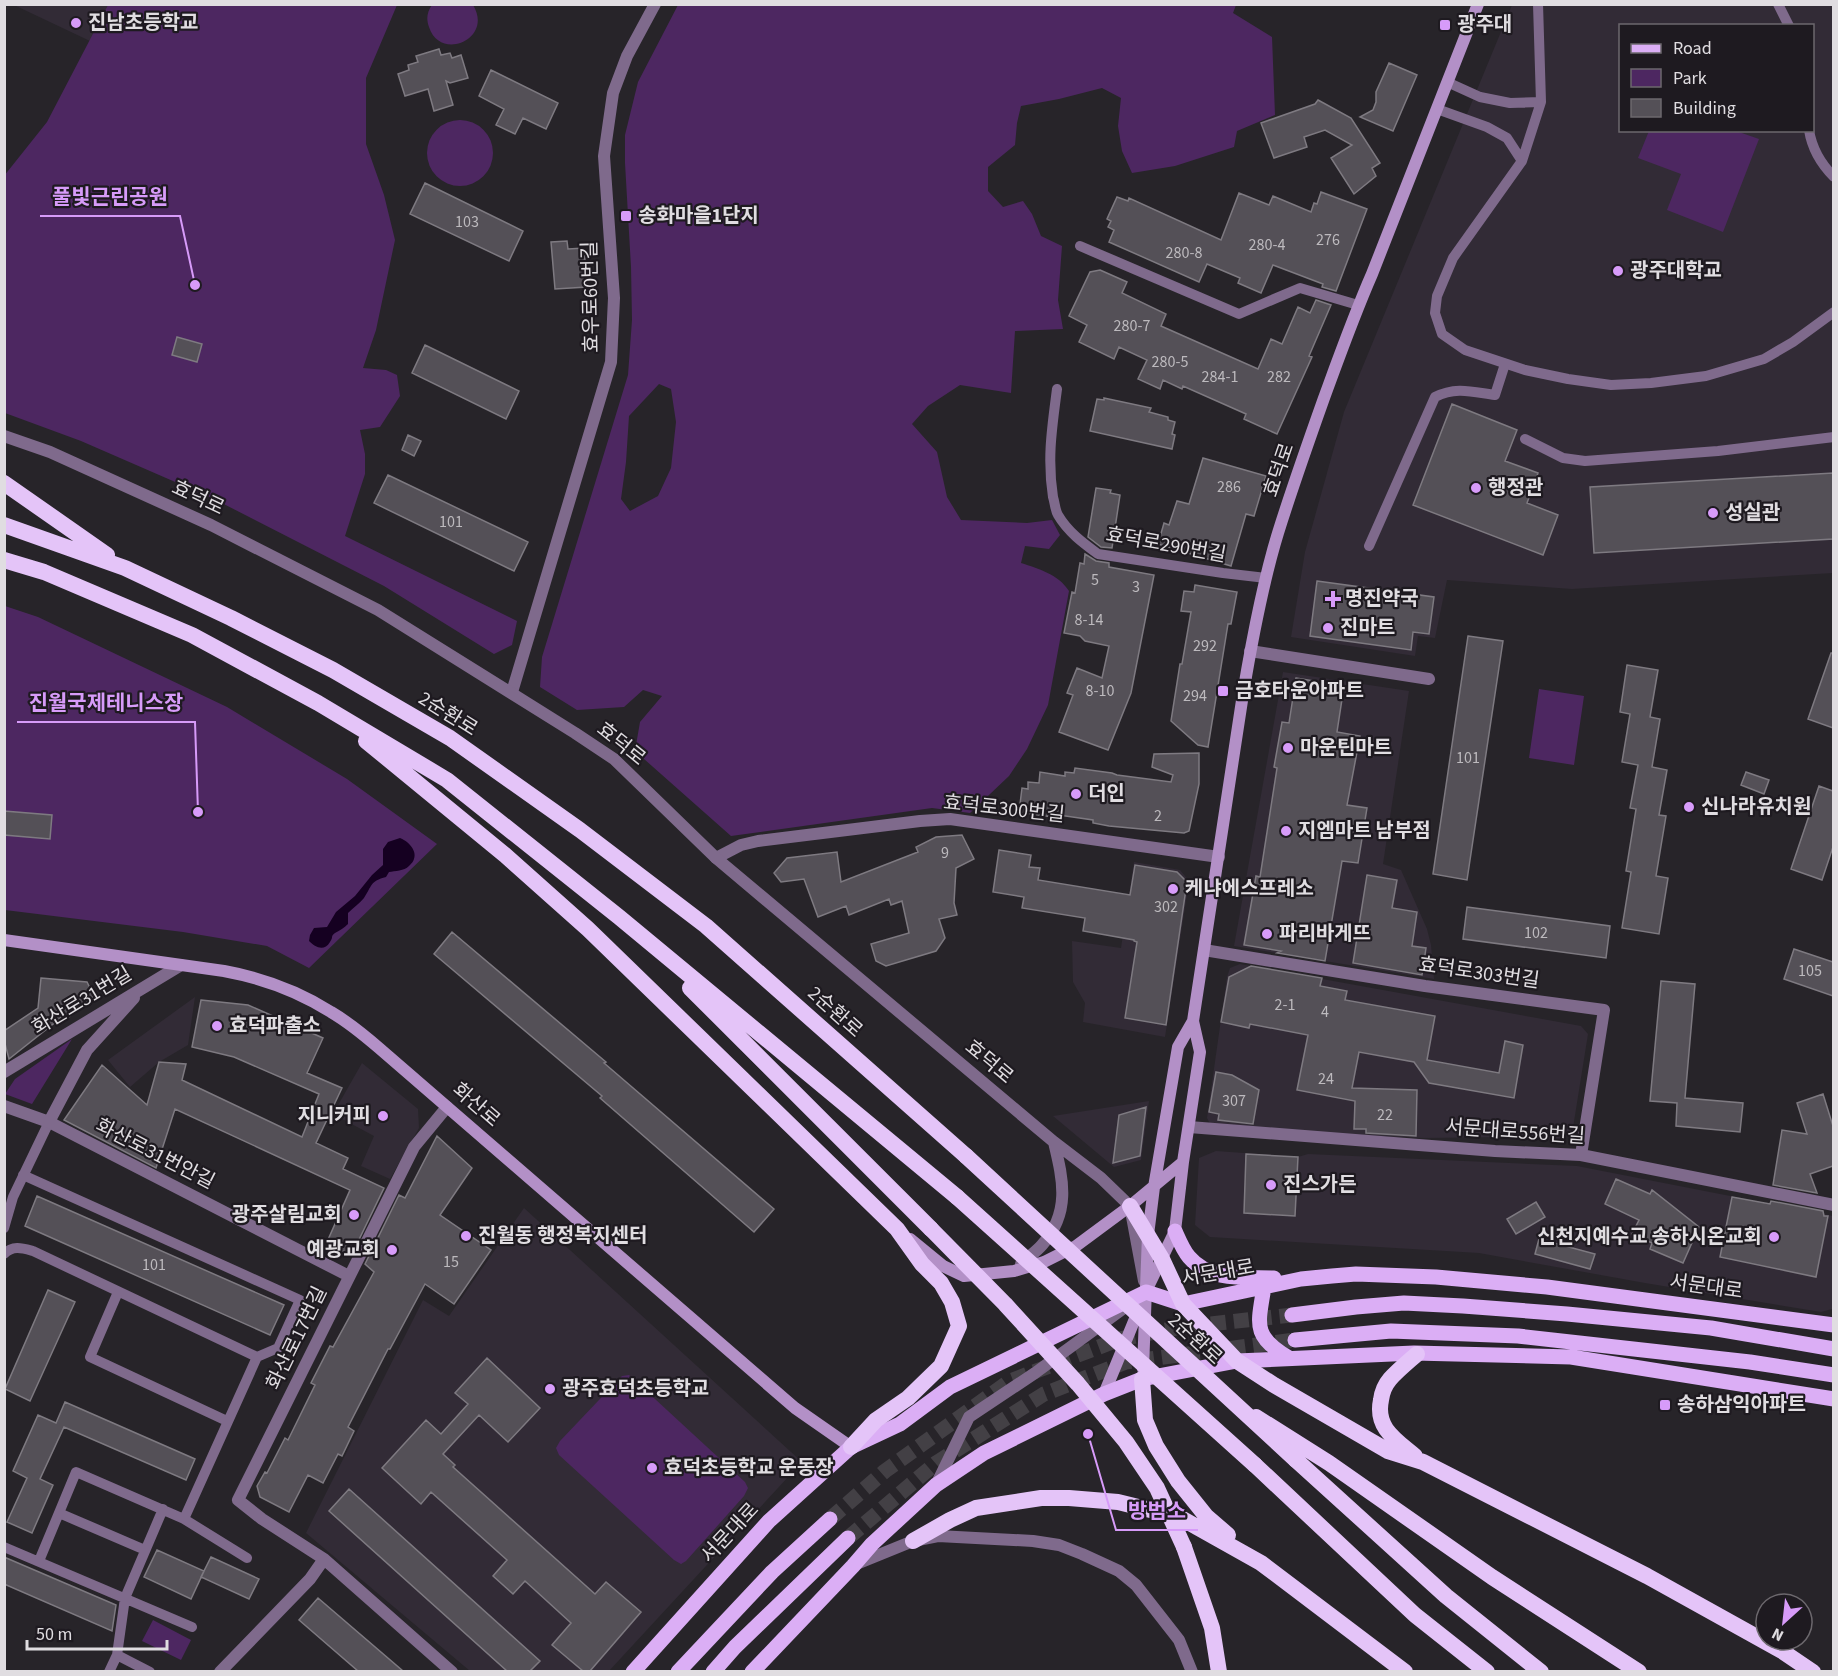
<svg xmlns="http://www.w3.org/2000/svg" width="1838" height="1676" font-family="'Source Sans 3','Noto Sans KR',sans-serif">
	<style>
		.built { fill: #322b36; fill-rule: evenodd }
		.green { fill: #4d2761; fill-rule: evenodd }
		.water { fill: #150021 }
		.building { fill: #545057; stroke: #7e7a81; stroke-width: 1.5 }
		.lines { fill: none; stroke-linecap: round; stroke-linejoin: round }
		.primary-tunnel { stroke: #434045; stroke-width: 15; stroke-dasharray: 15 8; stroke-linecap: butt }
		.service { stroke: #7f6a8c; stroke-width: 10 }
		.minor { stroke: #7f6a8c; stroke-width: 12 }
		.tertiary { stroke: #7f6a8c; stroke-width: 12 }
		.secondary { stroke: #b390c7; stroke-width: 12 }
		.primary { stroke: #dbaef5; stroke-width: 15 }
		.trunk { stroke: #e4c4f8; stroke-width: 16 }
		.trunk-bridge { stroke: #e4c4f8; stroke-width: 16 }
		.poi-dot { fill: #d79bf9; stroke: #1e1a20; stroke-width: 2 }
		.labels { text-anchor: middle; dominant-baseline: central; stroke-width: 4.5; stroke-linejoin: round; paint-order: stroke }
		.number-label { font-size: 16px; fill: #bdbabe }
		.poi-label { font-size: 20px; font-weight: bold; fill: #e0dde1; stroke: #1e1a20; text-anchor: start }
		.street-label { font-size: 20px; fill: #e0dde1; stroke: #1e1a20 }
		.leader { fill: none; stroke: #d79bf9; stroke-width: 2 }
		.callout-dot { fill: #d79bf9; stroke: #1e1a20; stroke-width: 2 }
		.callout-label { font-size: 21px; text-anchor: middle; font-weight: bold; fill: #d79bf9; stroke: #1e1a20; stroke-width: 4.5; stroke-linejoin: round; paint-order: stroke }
	</style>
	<rect width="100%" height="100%" fill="#272429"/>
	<path class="built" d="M14,5h94l-18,36z
		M1512,5h321v568l-261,16 -125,-9 -12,58 -17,-2 -3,20 -124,-19 14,-85 39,-140zM1620,26h192v104h-192z
		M1283,672l126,19 -26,173 18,6 26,59 4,16 3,34 -200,-33z
		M1134,862l46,8 9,11 -24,156 -82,-15 2,-19 -12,-21 -1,-41 49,7z
		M1240,964l341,62 7,8 -16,100 -14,6 -55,-3 -79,1 -113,-5 -101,-9 -3,-6 20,-141 3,-9z
		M195,997l-7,48 -29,17 -29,25 -22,-27z
		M362,1063l56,46 1,19 -29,51 -29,-13 13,-30 -41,-22z
		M1149,1101l-8,59 -27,7 -61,-51z
		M1216,1151l82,6 10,-3 269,12 256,50v85l-1,8 -11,3 -176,-29 -166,-30 -269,-16 -15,-12 4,-67z
		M524,1208l278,254 -193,209h-139l-164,-138 117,-233 26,16z"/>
	<path class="green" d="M108,5h289l-31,73v66l18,51 11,45 -19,90 -13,38 23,2 11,5 3,21 -20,31 -20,3 5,24v20l-20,62 172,85 -5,24 -18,9 -110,-68 -172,-88 -131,-57 -76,-28 -1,-237 43,-54z
		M432,5h41c21,34 -33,57 -44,22 -3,-8 -2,-15 3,-22z
		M678,5h558l-3,8 39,24 3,78 -38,16 -3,16 -59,19 -43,7 -10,-22 -4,-25 3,-28 -19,-10 -43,11 -38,7 -4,17 -2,22 -27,22v24l15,16 20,-6 9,13 9,22 21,10 -4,54 5,29 -48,2 -4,62 -51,-8 -32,21 -16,18 25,28 10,45 14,23 66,3 25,-3 8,15 -11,14 -24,-3 -4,17c18,6 37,11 48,28l-21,114 -21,44 -18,27 -39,37 -38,-5 -201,28 -96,-85 5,-29 22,-26 -19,-6 -19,17 -47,3 -37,-23 2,-30 86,-282 4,-55 -1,-53 -6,-104v-28l13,-53zM659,384l12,5 5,33 -5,46 -13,28 -28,15 -9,-12 5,-37 3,-46z
		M427 153a33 33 0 1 1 66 0a33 33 0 1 1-66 0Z
		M1649,131h87l23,8 -36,93 -56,-22 14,-36 -43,-16z
		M5,606l33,11 189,90 120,72 90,65 -128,124 -42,-22 -84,-14 -178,-22z
		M1539,689l45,7 -10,69 -45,-7z
		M72,1039l-40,65 -27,-10 10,-15z
		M629,1375l116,107 3,6 -4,8 -58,65 -5,3 -7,-4 -115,-105 -3,-7 4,-7 57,-60 5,-5z
		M153,1620l38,20 -10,20 -39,-19z"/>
	<path class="water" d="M400,838c12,5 21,18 9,28 -5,5 -14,5 -20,6l-3,5c-16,4 -14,9 -22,21 -4,5 -11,10 -16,15v11c-4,4 -8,6 -13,9 -5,4 -1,3 -5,9 -6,10 -15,5 -21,-1l1,-6 4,-7 13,-1 9,-15 19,-16 17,-21 11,-10v-16l5,-7z"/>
	<path class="building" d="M439,49l2,6 9,-2 2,5 9,-3 7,23 -18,5 -4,-2 7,24 -19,6 -6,-22 -23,7 -7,-22 11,-4 -1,-5 10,-3 -2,-6z
		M1389,63l28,12 -24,56 -33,-14 13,-7 3,-8v-10z
		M491,70l67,33 -12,26 -23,-11 -8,16 -19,-9 8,-16 -25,-13z
		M1318,100l33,18 29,45 -8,5 4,8 -22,18 -23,-36 21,-13 -27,-15 -21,7 3,10 -33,11 -13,-35 54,-19z
		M425,183l98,48 -14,30 -99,-47z
		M1321,192l46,17 -31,82 -14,-4 1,-3 -50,-19 -12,28 -23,-10 2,-5 -33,-14 -8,18 -90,-40 5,-12 -6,-3 3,-6 -4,-2 10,-22 11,4 1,-3 92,42 18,-47 30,12 4,-9 38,16 3,-9 3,1z
		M567,241l1,8 16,-1 3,39 -32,2 -4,-47z
		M1100,270l27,12 -5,11 44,21 -5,12 97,43 13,-30 11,5 16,-37 12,6 6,-13 15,5 -22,51 3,1 -35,77 -33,-15 2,-5 -63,-28 -1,3 -19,-9 -3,9 -22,-10 9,-19 -28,-13 -5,12 -35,-17 8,-17 -18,-9 21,-44z
		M177,337l25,7 -5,18 -25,-7z
		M425,345l94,46 -13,28 -94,-46z
		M1104,398l47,10 -2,4 19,5v3l7,2 -3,12 3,1 -3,14 -82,-18 7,-32 7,1z
		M1452,404l65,26 -12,31 33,12 -11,30 31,12 -15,40 -130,-50z
		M408,435l13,6 -7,15 -12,-6z
		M1203,458l63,18 -12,40 -8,-2 -15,52 -73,-22 6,-21 5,2 8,-24 12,3z
		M1833,473v66l-239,14 -4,-66z
		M388,475l140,67 -14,29 -140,-68z
		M1096,488l15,2 -1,3 10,2 -8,53 -11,-1 -13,-10z
		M1085,554l11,7 13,2v4l45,8 -23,118 -23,57 -49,-18 14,-37 -6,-2 10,-25 25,10 7,-32 -24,-5 -5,-5 -16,-3 8,-41 3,1 5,-30 4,1z
		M1317,581l117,16 -5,37 -16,-2 -2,18 -101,-14z
		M1195,585l42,7 -6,32h-3l-20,123 -10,-2 -27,-24 9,-57h2l9,-52 -10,-1 3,-20 10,1z
		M1468,636l35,5 -36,239 -34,-6z
		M1831,653h2v75l-25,-9z
		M1627,665l31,5 -8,47 10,2 -8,48 15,3 -8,45 7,1 -10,60 12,2 -9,56 -37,-6 9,-56 -5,-1 10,-62 -6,-1 8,-43 -16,-3 8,-48 -10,-2z
		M1296,678l48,8 -7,46 23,4 -13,69 20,3 -9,55 -16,-2 -17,100 -48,-8 4,-2 -37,-6 12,-69 4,1 17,-109 -3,-1 8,-45 7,1z
		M1199,753v31l-10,47 -5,2 -75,-7 -16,-3v-3l-41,-6v3l-33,-5 3,-24 6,1v-7l11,1 1,-11 25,4v-4l9,1 1,-5 37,5 5,2 54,7 2,-7 -21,-8 2,-13z
		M1746,772l23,8 -5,14 -23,-9z
		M1819,786l14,5v56l-11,33 -31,-11z
		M4,811l48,4 -2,24 -46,-4z
		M962,835l12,24 -18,9 -2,35 3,12 -18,4 6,19 -9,13 -50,15 -10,-5 -5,-17 38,-11 -7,-32 -11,4 -2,-6 -40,16 -3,-9 -28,11 -14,-38 -23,3 -7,-9 13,-15 50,-6 4,30 77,-30 -2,-5 20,-10z
		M999,850l32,5 -2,12 11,1 -2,12 92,15 5,-30 42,7 10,10 -21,143 -41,-7 12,-76 -3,-1v-1l-51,-9 2,-13 -63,-10 2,-11 -31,-5z
		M1367,875l30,5 -5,28 25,4 -5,34 14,2 -4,27 -69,-12z
		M1467,907l143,19 -4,32 -143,-19z
		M452,932l154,130 -2,1 170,146 -20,23 -154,-134 2,-2 -168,-142z
		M1794,949l39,13v34l-49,-17z
		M1251,966l71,12 -2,8 27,5 -2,9 90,16 -8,44 72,13 6,-32 18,4 -9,53 -85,-15 -15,-21 -55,-10 -7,36 65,2 -1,46 -50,-3v-4h-12l1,-28 -58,-11 11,-55 -58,-11 -1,4 -28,-6 8,-45z
		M41,978l46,4 7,14 -29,24 -3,-3 -53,42 -5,-19v-9l34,-23z
		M1661,981l34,3 -10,114 58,5 -3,29 -64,-6 1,-23 -27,-2z
		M201,1000l47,5 75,33 -16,35 35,15 -26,55 32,15 -5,11 41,19 -33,68 -24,-14 23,-52 -175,-81 -19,59 -92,-48 38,-55 45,40 12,-43 27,2 -4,16 120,57 17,-43 -85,-37 -42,-10z
		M1216,1072l16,3 27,15 -6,34 -35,-4 1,-6 -10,-2z
		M1823,1094l10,32v40l-23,8 7,19 -44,-8 9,-55 25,4 -10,-31z
		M1146,1107l-6,49 -27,7 6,-48z
		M437,1136l35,32 -32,47 51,35 -37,54 -29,-20 -35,65h-2l-40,78 6,4 -12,25 -4,-2 -15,29 -15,-8 -19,37 -29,-15 -3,-11 8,-14 2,1 18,-35 3,2 27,-55 -4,-2 19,-37 3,1 41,-75 -9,-8 34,-69 6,3z
		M1246,1154l52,3 -3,59 -51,-3z
		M1616,1179l34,15 2,-4 47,37 -16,36 -33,-14 2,-6 -20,-9 7,-14 -34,-16z
		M37,1196l247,109 -14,30 -245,-109z
		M1732,1197l38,7 1,-3 52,10 1,5h4l-12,61 -96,-20z
		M1536,1202l9,15 -29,17 -9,-15z
		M1539,1239l56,15 -5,15 -55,-15z
		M48,1290l27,12 -45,99 -25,-12z
		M487,1358l53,50 -32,34 -29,-27 -36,39 12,11 -2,2 142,127 11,-12 35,30 -51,59h-7l-31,-26 19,-22 -46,-42 -12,13 -20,-18 14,-16 -76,-68 -10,12 -39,-36 44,-48 15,14 27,-30 -13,-11z
		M65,1402l130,57 -9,21 -122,-53 -24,52 13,6 -21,48 -25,-11 20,-44 -14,-7 25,-56 18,8z
		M349,1489l191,172 -10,10h-23l-178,-160z
		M157,1550l47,21 -13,28 -47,-22z
		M4,1557l112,48 -4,26 -108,-47z
		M211,1557l48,22 -10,20 -48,-22z
		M318,1598l85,73h-45l-59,-51z"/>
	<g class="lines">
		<path class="primary-tunnel" d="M830,1519l55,-48 125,-90 110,-42 62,-12 110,-12
			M848,1538l88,-75 108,-69 82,-32 169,-22"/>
		<path class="service" d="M1538,4l3,98 -19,59 -69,97 -16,38 -2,17 7,21 23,16 60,20 43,9 43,6 40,-2 55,-7 58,-17 29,-17 41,-30
			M1778,4l11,22
			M1447,82l33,15 30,6 31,-1
			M1437,109l50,18 20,11 15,23
			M1809,130c3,19 11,33 25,47
			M1080,246l159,68 61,-26 58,17
			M1057,389c-5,39 -10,69 -4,108 2,6 2,13 5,18 10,17 25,28 40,39l125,19 43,5
			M1525,439l38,19 22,3 133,-10 116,-14
			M1369,546l66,-149c21,-11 38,-5 60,-2l10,-31
			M23,1175l277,125 -22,48 -21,9 -73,162
			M4,1228l9,-31 36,-75
			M4,1254c9,-9 18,-6 29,-3l224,106
			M118,1292l-28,65 137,64
			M59,1513l86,37
			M4,1547l188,80
			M39,1561l37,-89 108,47 63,39
			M117,1655l33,17
			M109,1672l8,-17 8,-57 38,-89"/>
		<path class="minor" d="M1250,651l179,28
			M512,692l99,-330 3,-64 -10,-142 9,-63 14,-37 28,-52
			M716,858l25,-13 17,-4 162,-20 30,-2 269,38
			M1204,950l221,36 179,24 -23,145
			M4,1072l177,-107
			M4,1106l45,16 300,154
			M447,1107l-33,40 -176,353 24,19 62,40 128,113
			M49,1122l38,-72 47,-52
			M1189,1127l306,24 86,4 253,50
			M854,1565l59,-24 25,-5 95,5 26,4 23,9 37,17 17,14 43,55 13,32
			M220,1672l90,-93 14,-20"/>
		<path class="tertiary" d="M4,436l46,16 161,73 167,85 197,123 39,26 102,99 338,284 47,36 29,28 14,75
			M1021,1264c7,-7 15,-12 21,-19 29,-33 21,-65 12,-103
			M936,1485l33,-68 66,-44 89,-65"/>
		<path class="secondary" d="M4,940l220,31c38,7 74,20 107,41 17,10 33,23 48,36l416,360 56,39
			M910,1239l33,27 21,10 50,-5 30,-9 32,-16 54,-40 53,-44
			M1148,1287l27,-56 8,-69 17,-110 -7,-31
			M1143,1369l5,-134 6,-48 24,-140 15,-26 50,-327c9,-54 19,-109 35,-161 14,-45 30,-90 46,-135 15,-41 30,-83 48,-124l106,-270
			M1104,1394l35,-85"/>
		<path class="primary" d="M1175,1231c4,9 8,19 14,26 21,25 56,20 85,21
			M1264,1287c-6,38 -12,49 25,71
			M1292,1315l64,-8 48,-4 59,3 104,8 144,14 123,21
			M1295,1340l96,-9 127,5 232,26 84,13
			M633,1672l136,-151 82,-74 49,-23 50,-37 196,-95 37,12 118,-25 31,-3 24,-2 80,3 111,10 287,38
			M678,1672l94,-100 58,-53
			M713,1672l22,-25 113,-109
			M752,1672l101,-106 19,-22 64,-59 48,-32 120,-59 38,-15 95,-18 177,-8 157,4 263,42"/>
		<path class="trunk" d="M4,483l103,72
			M4,525l121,43 106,50 102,52 117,68 130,92 126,96 260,230
			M4,560l40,12 148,63 126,68 129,77 172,137 338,280
			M366,741l139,114 83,74 309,300 25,35 19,19 11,19 7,24 -18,40 -33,32 -32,22 -25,27
			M690,988l241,241
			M1130,1206l32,53 21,45 54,57 37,24 114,66 35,11 224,114 135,75 31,21
			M1142,1379l3,41 11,26 22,35 28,35 22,19
			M1256,1417l73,46 163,114 147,95
			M1415,1456c-19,-16 -40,-28 -34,-56 1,-8 3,-14 9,-21 8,-9 18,-17 27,-25
			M1296,1460l150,136 95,76
			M1255,1465l160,150 72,57
			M913,1541l37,-21 26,-12 65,-10h28l49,4 61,15 82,46 144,109
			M1184,1547l28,81 7,44"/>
		<path class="trunk-bridge" d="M966,1156l330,304
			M957,1197l298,268
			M931,1229l74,75 73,80 48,58 31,46 27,59"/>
	</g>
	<g class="poi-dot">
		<circle cx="76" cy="23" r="6"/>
		<rect x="1439" y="19" width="12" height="12" rx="3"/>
		<rect x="620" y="210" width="12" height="12" rx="3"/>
		<circle cx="1618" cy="271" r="6"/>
		<circle cx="1476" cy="488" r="6"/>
		<circle cx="1713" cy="513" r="6"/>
		<path d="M1330 590h6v6h6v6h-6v6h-6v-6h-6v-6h6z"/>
		<circle cx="1328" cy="628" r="6"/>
		<rect x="1217" y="685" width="12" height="12" rx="3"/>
		<circle cx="1288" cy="748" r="6"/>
		<circle cx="1076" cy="794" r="6"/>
		<circle cx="1689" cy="807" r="6"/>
		<circle cx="1286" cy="831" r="6"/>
		<circle cx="1173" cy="889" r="6"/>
		<circle cx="1267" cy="934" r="6"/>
		<circle cx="217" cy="1026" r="6"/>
		<circle cx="383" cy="1116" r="6"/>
		<circle cx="1271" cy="1185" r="6"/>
		<circle cx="354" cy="1215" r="6"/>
		<circle cx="466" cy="1236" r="6"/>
		<circle cx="1774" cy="1237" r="6"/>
		<circle cx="392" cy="1250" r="6"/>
		<circle cx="550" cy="1389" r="6"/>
		<rect x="1659" y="1399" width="12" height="12" rx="3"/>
		<circle cx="652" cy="1468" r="6"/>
	</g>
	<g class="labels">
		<g class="number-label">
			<text x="467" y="222">103</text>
			<text x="1328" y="240">276</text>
			<text x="1267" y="245">280-4</text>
			<text x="1184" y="253">280-8</text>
			<text x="1132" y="326">280-7</text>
			<text x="1170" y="362">280-5</text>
			<text x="1220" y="377">284-1</text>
			<text x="1279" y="377">282</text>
			<text x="1229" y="487">286</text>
			<text x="451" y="522">101</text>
			<text x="1095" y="580">5</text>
			<text x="1136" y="587">3</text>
			<text x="1089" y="620">8-14</text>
			<text x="1205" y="646">292</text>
			<text x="1100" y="691">8-10</text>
			<text x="1195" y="696">294</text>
			<text x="1468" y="758">101</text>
			<text x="1158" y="816">2</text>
			<text x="945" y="853">9</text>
			<text x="1166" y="907">302</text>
			<text x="1536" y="933">102</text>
			<text x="1810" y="971">105</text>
			<text x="1285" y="1005">2-1</text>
			<text x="1325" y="1012">4</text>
			<text x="1326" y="1079">24</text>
			<text x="1234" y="1101">307</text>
			<text x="1385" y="1115">22</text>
			<text x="451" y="1262">15</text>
			<text x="154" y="1265">101</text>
		</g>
		<g class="poi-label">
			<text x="88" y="23">진남초등학교</text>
			<text x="1457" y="25">광주대</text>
			<text x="638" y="216">송화마을1단지</text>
			<text x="1630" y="271">광주대학교</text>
			<text x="1488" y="488">행정관</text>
			<text x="1725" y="513">성실관</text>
			<text x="1345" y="599">명진약국</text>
			<text x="1340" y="628">진마트</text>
			<text x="1235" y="691">금호타운아파트</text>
			<text x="1300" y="748">마운틴마트</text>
			<text x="1088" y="794">더인</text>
			<text x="1701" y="807">신나라유치원</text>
			<text x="1298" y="831">지엠마트 남부점</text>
			<text x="1185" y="889">케냐에스프레소</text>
			<text x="1279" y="934">파리바게뜨</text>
			<text x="229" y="1026">효덕파출소</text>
			<text x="371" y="1116" text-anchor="end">지니커피</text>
			<text x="1283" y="1185">진스가든</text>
			<text x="342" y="1215" text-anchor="end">광주살림교회</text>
			<text x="478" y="1236">진월동 행정복지센터</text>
			<text x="1762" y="1237" text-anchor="end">신천지예수교 송하시온교회</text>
			<text x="380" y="1250" text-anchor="end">예광교회</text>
			<text x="562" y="1389">광주효덕초등학교</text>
			<text x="1677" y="1405">송하삼익아파트</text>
			<text x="664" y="1468">효덕초등학교 운동장</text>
		</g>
		<g class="street-label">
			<text transform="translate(591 297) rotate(-91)">효우로60번길</text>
			<text transform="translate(1279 470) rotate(-71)">효덕로</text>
			<text transform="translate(198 498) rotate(25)">효덕로</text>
			<text transform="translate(1166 545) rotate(10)">효덕로290번길</text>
			<text transform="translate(448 714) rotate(32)">2순환로</text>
			<text transform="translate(621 744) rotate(39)">효덕로</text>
			<text transform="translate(1004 809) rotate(6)">효덕로300번길</text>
			<text transform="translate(1479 973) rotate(8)">효덕로303번길</text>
			<text transform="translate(82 1001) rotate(-31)">화산로31번길</text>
			<text transform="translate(835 1012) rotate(42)">2순환로</text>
			<text transform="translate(989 1062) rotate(40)">효덕로</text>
			<text transform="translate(476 1105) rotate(41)">화산로</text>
			<text transform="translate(1515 1132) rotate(4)">서문대로556번길</text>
			<text transform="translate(155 1154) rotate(27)">화산로31번안길</text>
			<text transform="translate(1218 1273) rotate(-10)">서문대로</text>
			<text transform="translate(1706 1287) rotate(8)">서문대로</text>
			<text transform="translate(297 1338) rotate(-64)">화산로17번길</text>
			<text transform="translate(1195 1339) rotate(43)">2순환로</text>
			<text transform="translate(730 1533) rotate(-47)">서문대로</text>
		</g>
	</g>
	<path class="leader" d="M195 285L180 216H40M198 812L195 722H17M1088 1434L1116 1530H1198"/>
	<g class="callout-dot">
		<circle cx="195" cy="285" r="6"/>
		<circle cx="198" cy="812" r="6"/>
		<circle cx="1088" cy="1434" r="6"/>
	</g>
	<g class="callout-label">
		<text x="110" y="204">풀빛근린공원</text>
		<text x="106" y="710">진월국제테니스장</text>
		<text x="1157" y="1518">방범소</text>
	</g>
	<rect width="1838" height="1676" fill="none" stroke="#e0dde1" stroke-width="12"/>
	<rect x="1619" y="24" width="195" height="108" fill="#1e1a20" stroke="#6c686d" stroke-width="1.5"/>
	<rect x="1631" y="44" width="30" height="9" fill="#dbaef5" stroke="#6c686d" stroke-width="1.5"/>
	<text x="1673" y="54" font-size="18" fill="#e0dde1">Road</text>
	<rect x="1631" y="69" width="30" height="18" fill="#4d2761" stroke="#6c686d" stroke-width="1.5"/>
	<text x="1673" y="84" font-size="18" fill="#e0dde1">Park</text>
	<rect x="1631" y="99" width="30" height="18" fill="#545057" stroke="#6c686d" stroke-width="1.5"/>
	<text x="1673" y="114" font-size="18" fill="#e0dde1">Building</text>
	<g transform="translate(1784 1622) rotate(207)"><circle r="28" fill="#1e1a20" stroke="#6c686d" stroke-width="1.5"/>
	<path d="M0-4.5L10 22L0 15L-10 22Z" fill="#d79bf9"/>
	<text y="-9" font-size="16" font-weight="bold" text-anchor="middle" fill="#e0dde1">N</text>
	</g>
	<path d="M27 1640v9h140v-9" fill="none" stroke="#e0dde1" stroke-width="3"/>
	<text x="36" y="1640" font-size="18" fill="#e0dde1" stroke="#1e1a20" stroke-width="4.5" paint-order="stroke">50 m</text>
</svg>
